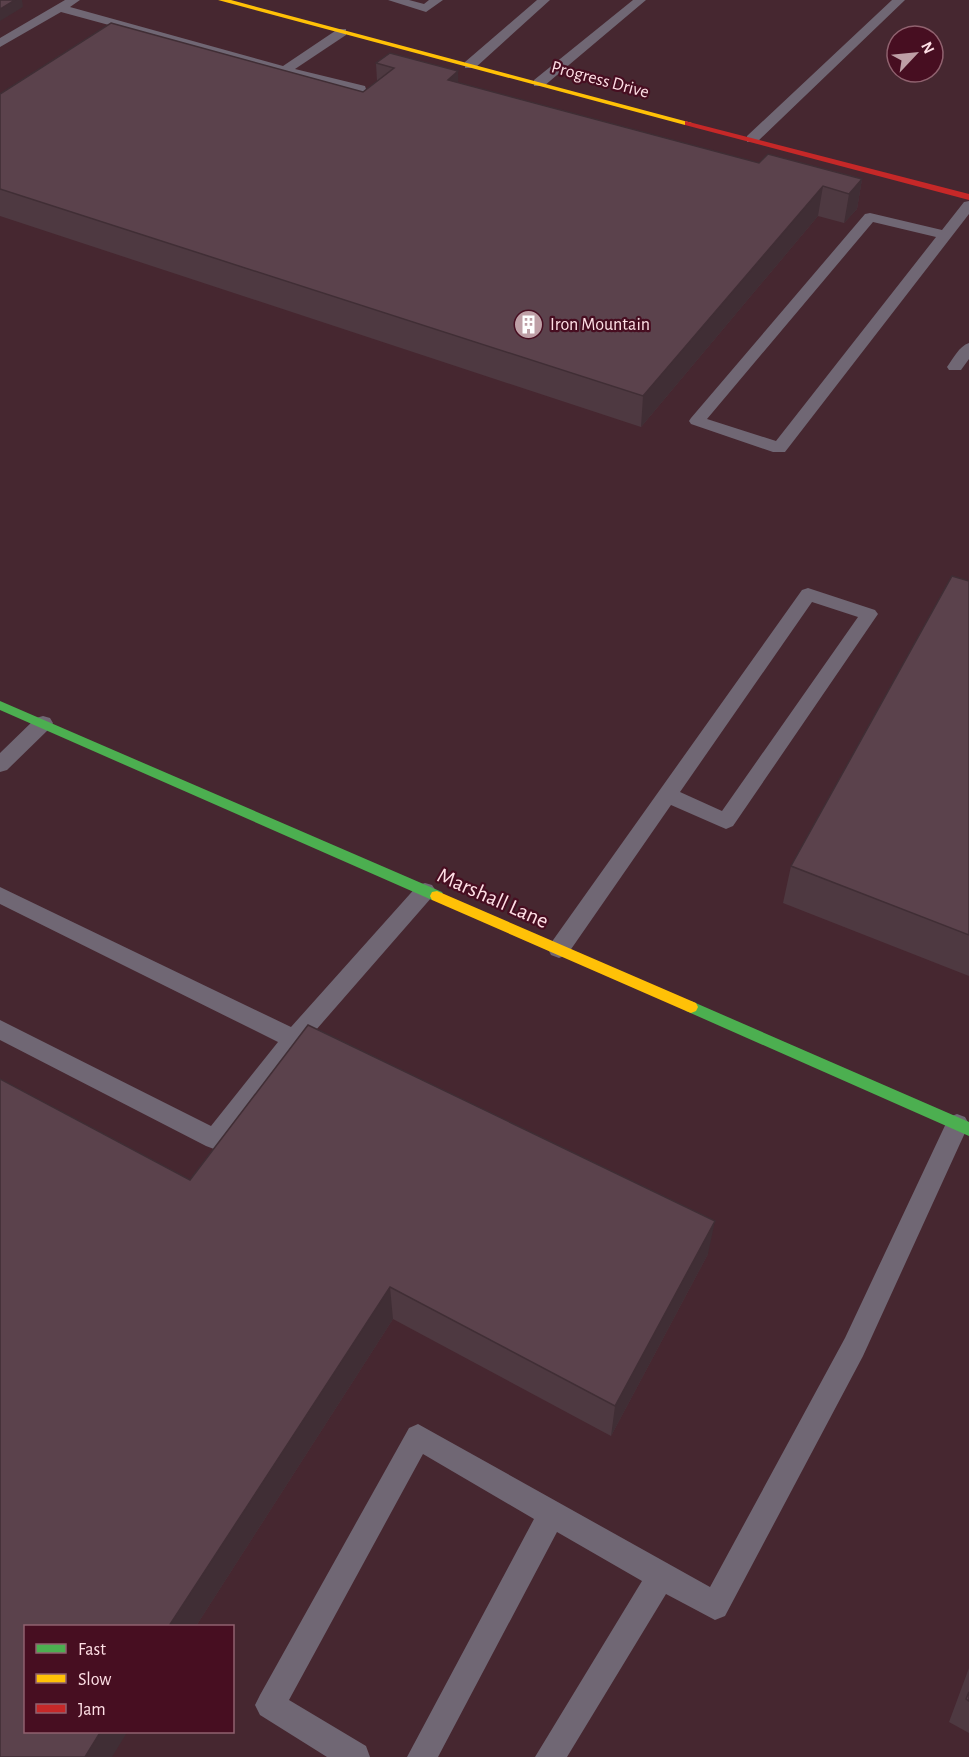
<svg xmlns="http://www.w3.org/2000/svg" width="969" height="1757" font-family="'Alegreya Sans',sans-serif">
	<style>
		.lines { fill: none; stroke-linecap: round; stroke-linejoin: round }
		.lane { fill: #706774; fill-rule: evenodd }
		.fast { fill: #4caf50; fill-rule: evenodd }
		.slow { fill: #ffc107; fill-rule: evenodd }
		.jam { fill: #c62828; fill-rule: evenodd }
		.wall { fill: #4e3941 }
		.shaded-wall { fill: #402e35 }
		.building { fill: #5b424c; stroke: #402e35; stroke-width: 1.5 }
		.labels { text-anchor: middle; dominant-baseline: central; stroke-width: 4.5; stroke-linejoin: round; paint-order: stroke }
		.far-street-label { font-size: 18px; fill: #fedfe5; stroke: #470e21 }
		.far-poi-label { font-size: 18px; fill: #fedfe5; stroke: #470e21; text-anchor: start }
		.street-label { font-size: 22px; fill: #fedfe5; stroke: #470e21 }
	</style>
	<rect width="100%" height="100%" fill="#462730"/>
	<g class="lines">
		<path class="lane" d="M65,0h15l-10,7 213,59 55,-37h8v6l-51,34 70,17 1,3 -1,3h-10l-294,-80 -61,35v-9z
			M388,0h21l15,4 5,-4h14l-17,12z
			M537,0h13l-75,68h-10v-6z
			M633,0h13l-102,86h-10v-6z
			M892,0h13l-148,142h-10v-6z
			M969,201v13l-184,238h-12l-82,-28 -2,-3 2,-3 174,-204 5,-1 72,17 22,-28zM873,222l63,15 -160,204 -69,-22z
			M969,343v16l-8,11h-12l-2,-3c6,-8 12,-21 22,-24z
			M808,588l67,22 3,4 -145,212 -7,3 -7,-3 -48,-21 -104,150 -8,3 -8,-3 -3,-6 3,-6 251,-353zM812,602l46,15 -136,194 -42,-19z
			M43,716l7,2 3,5 -3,5 -43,42 -7,2v-19l36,-35z
			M425,883l7,2 4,6 -4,6 -130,149 -80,100 -8,3 -8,-3 -206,-106v-20l211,106 67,-84 -278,-138v-17l291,140 127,-142z
			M957,1114l8,3 4,7 -106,232 -138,260 -10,4 -49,-26 -99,163h-32l107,-176 -85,-49 -119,225h-31l127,-238 -111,-65 -134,246 77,46 4,11h-43l-67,-42 -5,-10 5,-10 149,-267 9,-4 292,163 135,-249 104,-221z"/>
		<path class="fast" d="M0,701l442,191 2,4 -2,4h-10l-432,-190z
			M691,1001l278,121v14l-283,-125 -2,-4 2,-4z"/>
		<path class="slow" d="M218,0h13l461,123 -7,2z
			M437,891l259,112 2,4 -2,4 -5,2 -5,-2 -254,-111 -2,-4 2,-4z"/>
		<path class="jam" d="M685,121l284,73v6l-284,-75z"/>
	</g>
	<path class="wall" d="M376,63l82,8v12l301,80 103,16 -5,30 -13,14 -26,-7 -177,211 -641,-211v-122l363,-2 14,-11z
		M969,581v395l-186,-73 8,-37z
		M190,1180l518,74 -97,182 -218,-117 -197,307h-170z
		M969,1668v65l-20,-11z"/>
	<path class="shaded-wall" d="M15,0h7l1,7 -23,14v-12z
		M458,71l1,29 -11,-20z
		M862,179l-5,30 -13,14 5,-29z
		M823,186l-5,30 -177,211 2,-31z
		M715,1221l-7,33 -97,182 4,-30z
		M390,1287l3,32 -197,307h-27z
		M101,1731h27l-16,26h-27z"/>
	<path class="building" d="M0,0h15l-15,9z
		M111,23l252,69 31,-24 -18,-5 14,-10 68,18 -10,9 311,83 9,-9 94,25 -13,15 -26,-8 -180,210 -643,-207v-95z
		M952,576l17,5v354l-178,-69z
		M308,1025l407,196 -100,185 -225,-119 -221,339h-143v105h75l-16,26h-85v-678l190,101z
		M969,1692v9l-3,-2z"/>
	<defs>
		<symbol id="building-disc" viewBox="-11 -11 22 22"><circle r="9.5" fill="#be9fa6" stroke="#470e21"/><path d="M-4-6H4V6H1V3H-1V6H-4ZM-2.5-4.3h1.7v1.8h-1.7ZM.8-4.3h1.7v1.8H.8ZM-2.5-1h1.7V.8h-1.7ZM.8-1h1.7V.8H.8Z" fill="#fff"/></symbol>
	</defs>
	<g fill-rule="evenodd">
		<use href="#building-disc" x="512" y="308" width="33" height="33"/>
	</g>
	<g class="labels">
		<g class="far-street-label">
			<text transform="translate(600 80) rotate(15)">Progress Drive</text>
		</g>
		<g class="far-poi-label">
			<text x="550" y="325">Iron Mountain</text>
		</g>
		<g class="street-label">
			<text transform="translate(493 898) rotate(24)">Marshall Lane</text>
		</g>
	</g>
	<rect x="24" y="1625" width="210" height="108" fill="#470e21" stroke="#90626f" stroke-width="1.5"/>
	<rect x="36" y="1644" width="30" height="9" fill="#4caf50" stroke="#90626f" stroke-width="1.5"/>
	<text x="78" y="1655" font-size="18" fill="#fedfe5">Fast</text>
	<rect x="36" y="1674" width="30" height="9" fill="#ffc107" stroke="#90626f" stroke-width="1.5"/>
	<text x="78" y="1685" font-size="18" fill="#fedfe5">Slow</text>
	<rect x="36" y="1704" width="30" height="9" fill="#c62828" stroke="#90626f" stroke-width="1.5"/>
	<text x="78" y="1715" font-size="18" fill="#fedfe5">Jam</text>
	<g transform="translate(915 54) rotate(64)"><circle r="28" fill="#470e21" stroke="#90626f" stroke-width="1.5"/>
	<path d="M0-4.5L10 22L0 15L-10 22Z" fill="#be9fa6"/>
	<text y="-9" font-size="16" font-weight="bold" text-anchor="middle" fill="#fedfe5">N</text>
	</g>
</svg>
